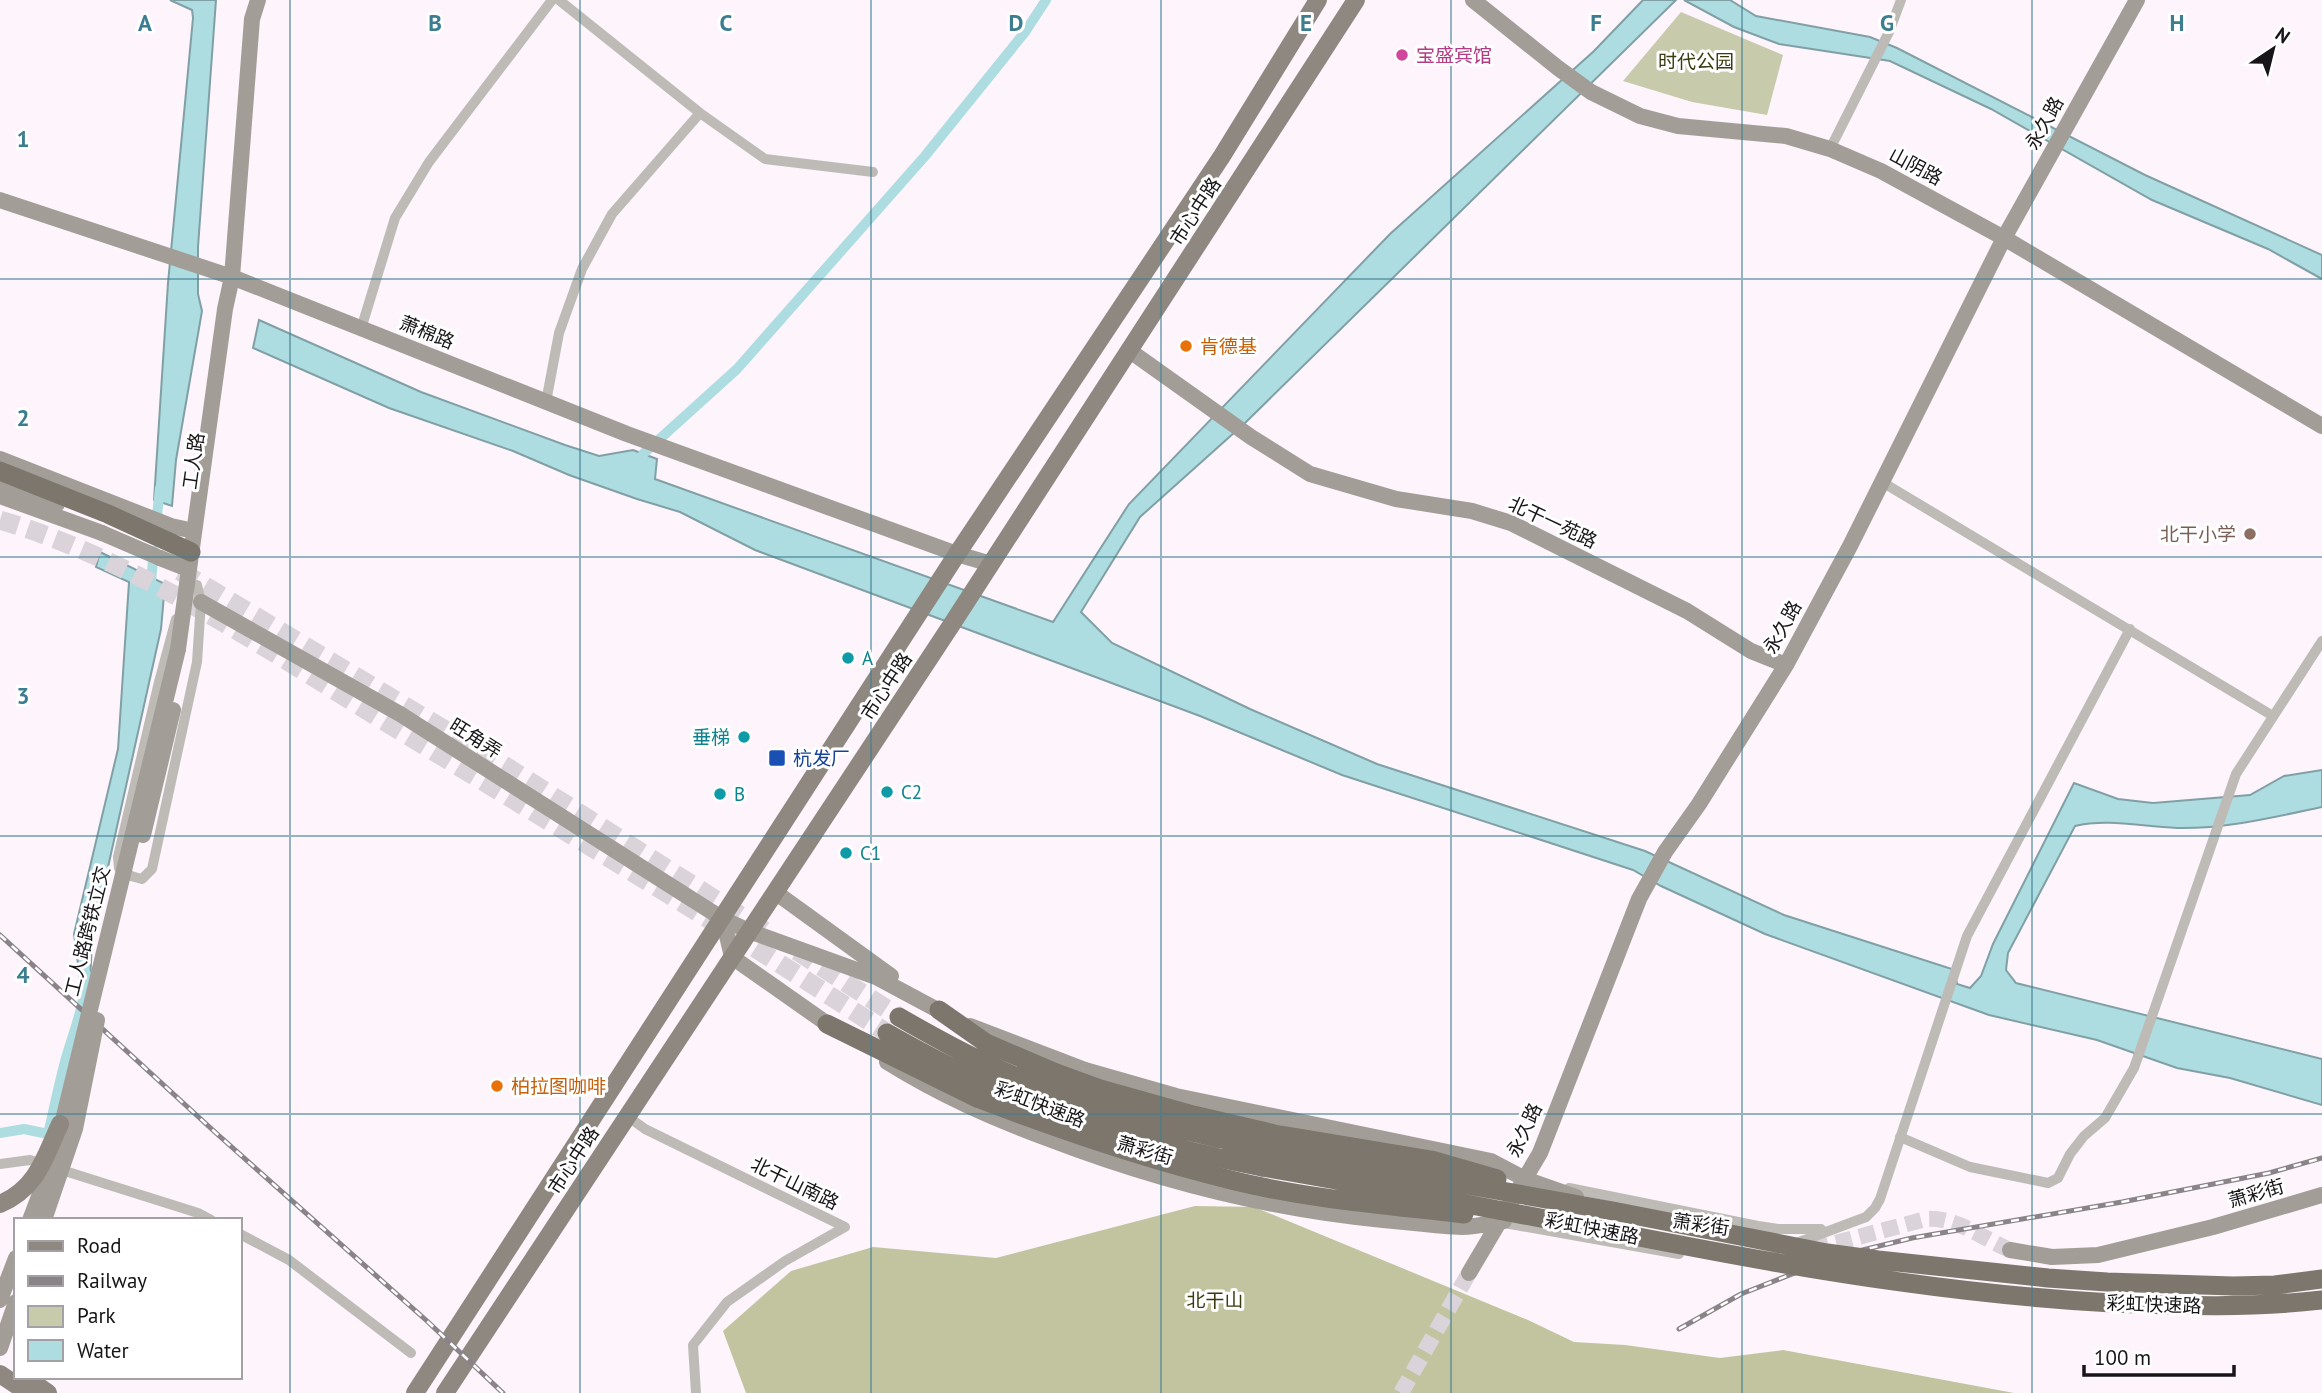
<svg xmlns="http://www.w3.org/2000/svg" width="2322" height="1393" font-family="'PT Sans','Noto Sans SC',sans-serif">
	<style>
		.green { fill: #c8caac }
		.forest { fill: #c1c49f }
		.water { fill: #addce1; stroke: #80a0a5; stroke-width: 2 }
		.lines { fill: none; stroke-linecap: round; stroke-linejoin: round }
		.canal { stroke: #addce1; stroke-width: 10 }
		.secondary-tunnel { stroke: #dbd3da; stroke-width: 16; stroke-dasharray: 16 8; stroke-linecap: butt }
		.highway-tunnel { stroke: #dbd3da; stroke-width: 19; stroke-dasharray: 19 10; stroke-linecap: butt }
		.street { stroke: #bebbb7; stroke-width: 10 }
		.secondary { stroke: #a29e97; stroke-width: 16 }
		.primary { stroke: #8e8881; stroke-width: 18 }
		.highway { stroke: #7c766d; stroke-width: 19 }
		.rail-casing { stroke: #8a8489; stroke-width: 5 }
		.rail { stroke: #fff; stroke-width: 2.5; stroke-dasharray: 8; stroke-linecap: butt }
		.secondary-bridge { stroke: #a29e97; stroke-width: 16 }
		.primary-bridge { stroke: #8e8881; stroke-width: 18 }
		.highway-bridge { stroke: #7c766d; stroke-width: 19 }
		.grid { fill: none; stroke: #3c7d90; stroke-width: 2; stroke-opacity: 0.55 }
		.hotel-dot { fill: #d1479c; stroke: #fff; stroke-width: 2.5 }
		.food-dot { fill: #e8710a; stroke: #fff; stroke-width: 2.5 }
		.education-dot { fill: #8d6e63; stroke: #fff; stroke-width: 2.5 }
		.culture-dot { fill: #0f9aa8; stroke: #fff; stroke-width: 2.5 }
		.transit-dot { fill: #1a4fb4; stroke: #fff; stroke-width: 2.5 }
		.labels { text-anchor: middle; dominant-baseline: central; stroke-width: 6; stroke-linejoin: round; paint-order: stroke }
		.hotel-label { font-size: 19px; fill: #b23c85; stroke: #fff; text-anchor: start }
		.park-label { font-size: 19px; fill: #3a3b0e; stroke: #fff }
		.street-label { font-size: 19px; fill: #181518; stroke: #fff }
		.food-label { font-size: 19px; fill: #c56008; stroke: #fff; text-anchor: start }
		.education-label { font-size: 19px; fill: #785e54; stroke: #fff; text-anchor: end }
		.culture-label { font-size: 19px; fill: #0d838f; stroke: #fff; text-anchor: start }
		.transit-label { font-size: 19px; fill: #164399; stroke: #fff; text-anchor: start }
		.grid-label { font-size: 23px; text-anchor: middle; font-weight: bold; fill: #3c7d90; stroke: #fff; stroke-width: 6; stroke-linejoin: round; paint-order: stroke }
	</style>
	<rect width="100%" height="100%" fill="#fdf4fc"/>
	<path class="green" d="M1681,12l102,43 -16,60 -75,-13 -69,-21z"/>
	<path class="forest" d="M1195,1206l59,1 274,113 46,22 51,3 95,13 63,-8 231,43h-1268l-23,-62 68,-60 82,-24 123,11z"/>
	<path class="water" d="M170,0h46l-18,247v47l4,17 -26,149 -4,46 -18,-6 14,-217 25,-265 -1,-8z
		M1643,0h33l-431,423 -105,94 -59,95 31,31 138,66 127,55 268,87 139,64 171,55 2,14 13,4 11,-12 12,-32 81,-161 44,16 35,4 97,-8 34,-19 38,-6v37c-48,10 -96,22 -145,21 -35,-1 -68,-10 -102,-2l-67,127 -2,17 10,13 306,76v46l-92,-27 -53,-10 -80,-28 -108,-25 -224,-81 -104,-48 -28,-16 -291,-95 -142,-59 -445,-166 -75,-38 -43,-13 -68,-24 -56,-24 -124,-43 -136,-60 6,-28 162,72 144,53 34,11 34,-6 24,9 -2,20 398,143 76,-118 261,-270 204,-183z
		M1684,0h46l26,16 114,21 27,11 248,127 177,80v24l-54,-30 -116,-49 -161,-91 -101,-48 -111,-17 -45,-17z
		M100,552l65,32 -4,45 -69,310 -2,46 -9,1 -7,-52 44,-185 11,-167 -33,-15z"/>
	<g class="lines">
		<path class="canal" d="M643,454l94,-85 188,-213 100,-124 21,-32
			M156,524l4,-36
			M150,591l4,-40
			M0,1133l24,-4 24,5c7,-28 12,-58 21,-86 8,-25 16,-47 17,-74"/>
		<path class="secondary-tunnel" d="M1813,1249l113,-30c31,-2 56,19 84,31
			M1401,1393l68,-120"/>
		<path class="highway-tunnel" d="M0,520c142,42 275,135 402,212 162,99 326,196 485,301
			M180,571l330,198 258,164
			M797,951l102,66"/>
		<path class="street" d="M559,0l141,113 65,46 108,13
			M1830,149l59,-117 12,-32
			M361,329l34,-111 34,-56 123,-162
			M546,402l13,-69 23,-64 30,-55 88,-101
			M1882,482l391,234
			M176,619l-17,63 -41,175 1,11 12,8 11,3 10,-10 45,-207 4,-60 -4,-17
			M627,1116l18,13 200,98 -60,34 -58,41 -34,43 3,48
			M1900,1137l70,30 78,16 10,-5 12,-24 14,-18 21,-18 29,-50 102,-294 86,-133
			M0,1164l30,-4 168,53 13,7
			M1569,1188l189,38 20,3h43
			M1499,1222l180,32
			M240,1234l49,26 122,93
			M1794,1244l72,-27 9,-9 5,-9 87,-263 163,-307"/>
		<path class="secondary" d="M1473,0l85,68 33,24 49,24 38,10 108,10 44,13 51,22 123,67 318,188
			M0,200l232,77 395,157 330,120 34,10
			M1130,351l121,86 59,37 86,25 76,12 39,12 176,88 64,40 35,14
			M0,459l171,67 23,5
			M0,485l57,19
			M0,496l102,37
			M160,558l28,11
			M201,602l199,112 323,205 26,12 127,46 71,38
			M178,649l47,-340 7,-32 20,-258 6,-19
			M775,892l116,84
			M723,919l9,38 104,73
			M970,1026l115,44 91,26 315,65 34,18 51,18
			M887,1062c55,34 103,55 162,77 107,41 220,70 334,81 26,2 53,6 79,7 14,0 29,-4 42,-6
			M2010,1250l42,7 46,-2 115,-28 109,-32
			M1469,1273l71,-120 99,-254 26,-47 34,-48 87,-139 64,-119 154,-308 133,-238
			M0,1300l16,-42
			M0,1348l16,-46"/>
		<path class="primary" d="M0,1374l28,19
			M25,1377l23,16
			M415,1393l542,-839 265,-398 96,-156
			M445,1393l507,-769 404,-624"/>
		<path class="highway" d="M0,471l108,43 83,38
			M939,1010l47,33 70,30
			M899,1017c26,15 53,30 80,43 91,44 190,68 288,89
			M827,1024l150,74
			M887,1033c25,14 50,28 76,40 94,45 197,74 299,94"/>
		<defs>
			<path id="rail" d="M0,935l216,198 211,188 76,72
				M1679,1329l62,-35 97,-38 74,-18 210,-36 147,-29 53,-15"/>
		</defs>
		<use href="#rail" class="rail-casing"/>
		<use href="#rail" class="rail"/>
		<path class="secondary-bridge" d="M102,533l58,25
			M143,835l30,-125
			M30,1220l24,-63 124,-508
			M44,1220l31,-91 22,-109"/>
		<path class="primary-bridge" d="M0,1204c37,-16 44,-45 60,-80"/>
		<path class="highway-bridge" d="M1056,1073l44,16 89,25 86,20 156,26 66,19
			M977,1098c83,32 168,61 254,82 76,19 156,25 233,34
			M1267,1149l346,62 214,42 51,7 170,18 59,4 126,4 42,-1 47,-6
			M1262,1167c142,24 282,52 424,79 141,27 282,49 426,57 71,3 140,5 210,-3"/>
	</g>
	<path class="grid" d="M290,0v1393M580,0v1393M871,0v1393M1161,0v1393M1451,0v1393M1742,0v1393M2032,0v1393M0,279h2322M0,557h2322M0,836h2322M0,1114h2322"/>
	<circle class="hotel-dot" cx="1402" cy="55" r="7"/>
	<g class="food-dot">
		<circle cx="1186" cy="346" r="7"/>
		<circle cx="497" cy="1086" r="7"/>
	</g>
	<circle class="education-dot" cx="2250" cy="534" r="7"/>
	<g class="culture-dot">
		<circle cx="848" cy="658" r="7"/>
		<circle cx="744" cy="737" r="7"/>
		<circle cx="887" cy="792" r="7"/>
		<circle cx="720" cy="794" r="7"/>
		<circle cx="846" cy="853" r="7"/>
	</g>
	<rect class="transit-dot" x="768" y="749" width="18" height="18" rx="3.5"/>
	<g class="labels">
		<g class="hotel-label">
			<text x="1416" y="55">宝盛宾馆</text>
		</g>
		<g class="park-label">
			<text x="1696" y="61">时代公园</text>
			<text x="1215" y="1300">北干山</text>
		</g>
		<g class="street-label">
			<text transform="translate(2044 123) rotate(-61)">永久路</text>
			<text transform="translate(1916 166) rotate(28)">山阴路</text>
			<text transform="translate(1195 211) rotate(-57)">市心中路</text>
			<text transform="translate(427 332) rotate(22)">萧棉路</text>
			<text transform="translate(193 461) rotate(-82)">工人路</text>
			<text transform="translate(1553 522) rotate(25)">北干一苑路</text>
			<text transform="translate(1782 627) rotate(-61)">永久路</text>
			<text transform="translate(886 686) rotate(-57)">市心中路</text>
			<text transform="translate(476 738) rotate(32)">旺角弄</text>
			<text transform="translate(87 931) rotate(-76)">工人路跨铁立交</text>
			<text transform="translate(1040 1104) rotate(21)">彩虹快速路</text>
			<text transform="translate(1524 1130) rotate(-65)">永久路</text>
			<text transform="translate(1145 1150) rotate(16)">萧彩街</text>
			<text transform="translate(573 1160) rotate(-57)">市心中路</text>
			<text transform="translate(795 1183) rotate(26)">北干山南路</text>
			<text transform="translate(2256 1193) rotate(-16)">萧彩街</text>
			<text transform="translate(1701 1224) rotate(8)">萧彩街</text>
			<text transform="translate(1592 1228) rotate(11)">彩虹快速路</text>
			<text transform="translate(2154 1304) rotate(2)">彩虹快速路</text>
		</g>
		<g class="food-label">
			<text x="1200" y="346">肯德基</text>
			<text x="511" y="1086">柏拉图咖啡</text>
		</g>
		<g class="education-label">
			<text x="2236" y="534">北干小学</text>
		</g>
		<g class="culture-label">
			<text x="862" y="658">A</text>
			<text x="730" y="737" text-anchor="end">垂梯</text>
			<text x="901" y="792">C2</text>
			<text x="734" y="794">B</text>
			<text x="860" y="853">C1</text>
		</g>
		<g class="transit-label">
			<text x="793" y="758">杭发厂</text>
		</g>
	</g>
	<g class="grid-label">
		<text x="145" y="31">A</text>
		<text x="435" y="31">B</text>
		<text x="726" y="31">C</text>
		<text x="1016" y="31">D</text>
		<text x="1306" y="31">E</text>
		<text x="1596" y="31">F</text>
		<text x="1887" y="31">G</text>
		<text x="2177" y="31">H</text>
		<text x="23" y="147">1</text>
		<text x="23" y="426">2</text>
		<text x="23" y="704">3</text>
		<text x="23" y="983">4</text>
	</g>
	<rect x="14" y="1218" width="228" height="161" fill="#ffffff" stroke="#a3a1a3" stroke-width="2"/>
	<rect x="28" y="1241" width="35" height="10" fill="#8e8881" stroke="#a3a1a3" stroke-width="2"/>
	<text x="77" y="1253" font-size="21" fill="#181518">Road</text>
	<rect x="28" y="1276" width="35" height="10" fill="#8a8489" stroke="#a3a1a3" stroke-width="2"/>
	<text x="77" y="1288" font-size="21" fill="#181518">Railway</text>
	<rect x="28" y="1306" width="35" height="21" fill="#c8caac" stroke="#a3a1a3" stroke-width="2"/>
	<text x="77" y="1323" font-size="21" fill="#181518">Park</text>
	<rect x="28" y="1340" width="35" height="21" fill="#addce1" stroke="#a3a1a3" stroke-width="2"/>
	<text x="77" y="1358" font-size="21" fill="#181518">Water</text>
	<g transform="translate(2273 49) rotate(35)" stroke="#ffffff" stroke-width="5" paint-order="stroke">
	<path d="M0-5L12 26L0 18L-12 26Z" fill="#181518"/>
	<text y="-10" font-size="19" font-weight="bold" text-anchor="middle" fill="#181518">N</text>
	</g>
	<path d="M2084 1365v10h150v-10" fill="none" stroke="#181518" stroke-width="3.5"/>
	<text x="2094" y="1365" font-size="21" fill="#181518" stroke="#ffffff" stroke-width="5" paint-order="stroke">100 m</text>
</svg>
